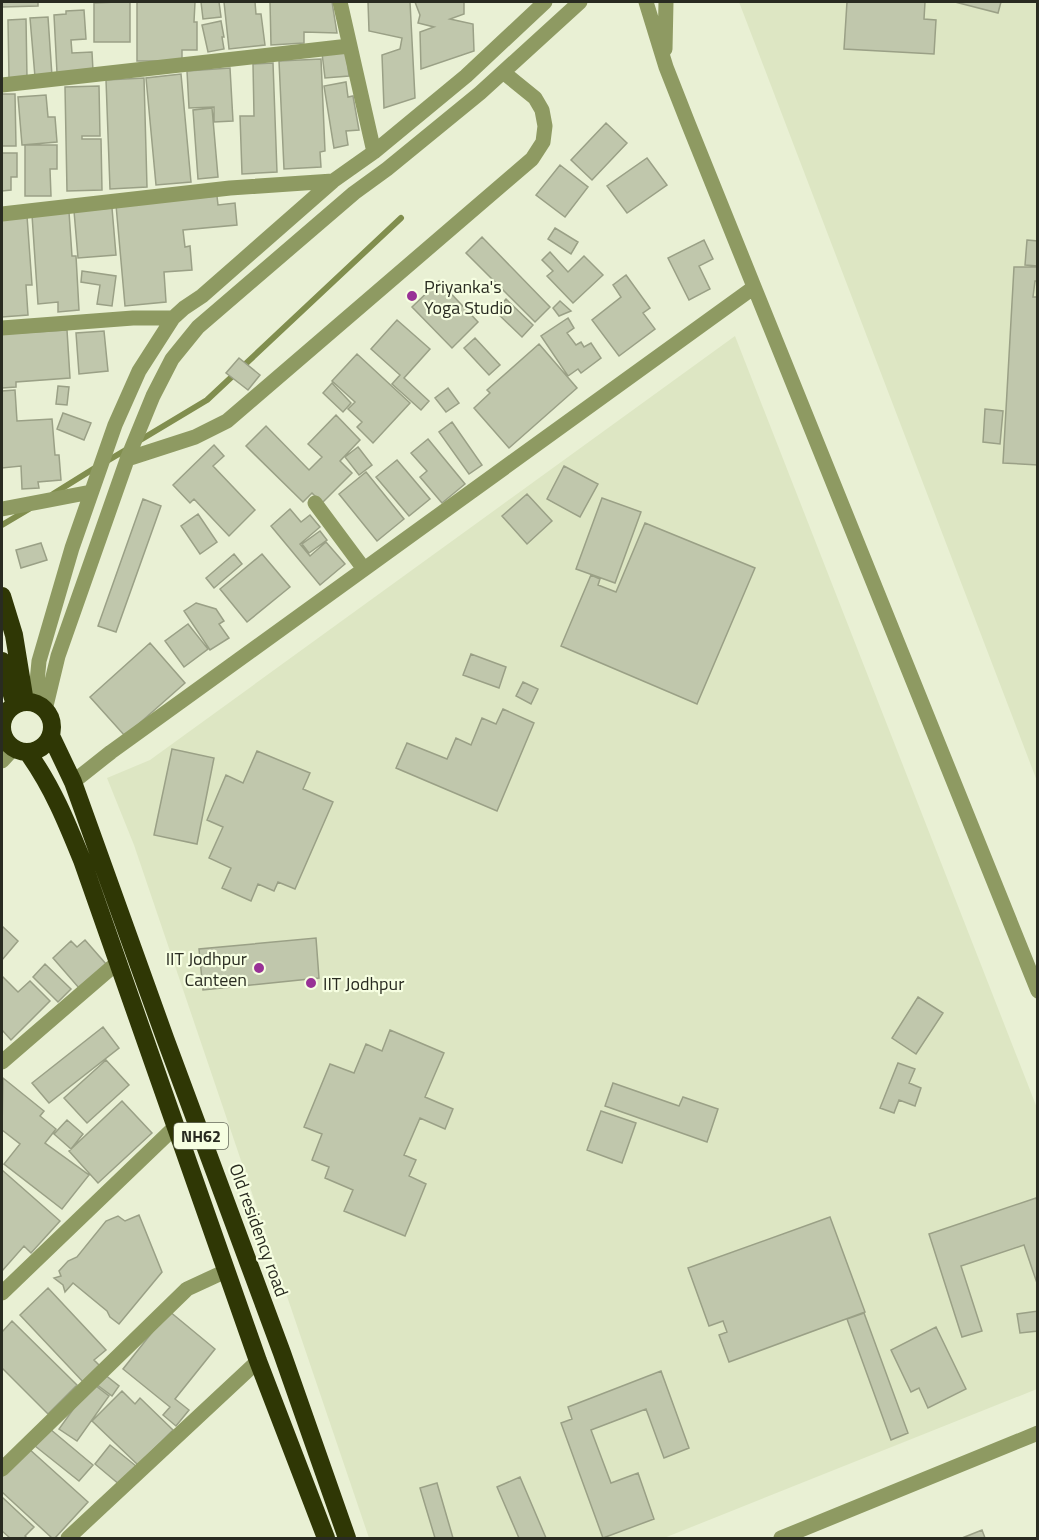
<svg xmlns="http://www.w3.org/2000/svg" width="1039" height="1540" font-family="'Titillium Web',sans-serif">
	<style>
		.built { fill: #dde6c3 }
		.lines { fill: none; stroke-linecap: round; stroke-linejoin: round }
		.stream { stroke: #818e4e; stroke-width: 6 }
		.building { fill: #c0c7ac; stroke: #9aa086; stroke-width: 1.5 }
		.minor { stroke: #8e9a62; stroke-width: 15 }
		.highway { stroke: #2f3705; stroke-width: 18 }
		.poi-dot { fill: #983296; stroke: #f6fee1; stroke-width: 2 }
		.labels { text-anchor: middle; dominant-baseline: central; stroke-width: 4.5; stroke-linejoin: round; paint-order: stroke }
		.shield { fill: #f6fee1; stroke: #666a5b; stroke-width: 1.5 }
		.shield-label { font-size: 16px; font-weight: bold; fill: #292b21 }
		.poi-label { font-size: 18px; fill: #292b21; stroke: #f6fee1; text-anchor: start }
		.street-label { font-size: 18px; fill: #292b21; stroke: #f6fee1 }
	</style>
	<rect width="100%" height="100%" fill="#e9f0d4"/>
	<path class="built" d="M739,2h298v779z
		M735,336l302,772v281l-373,149h-295l-235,-693 -27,-67 43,-18z"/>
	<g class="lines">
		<path class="stream" d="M137,442l70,-42 194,-182
			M107,461l22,-13
			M53,494l45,-28
			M2,525l27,-16"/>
	</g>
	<path class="building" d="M2,2h36v4l-36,1z
		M117,2h13v40h-36v-39z
		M137,2h58l-1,20h3v28h-15v11h-45z
		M201,2h18l2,15 -18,2z
		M224,2h31l1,12h5l4,31 -36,4z
		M270,2h62l5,31 -33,-1v11l-33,2z
		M368,2h42l5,96 -31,10 -2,-53 18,-6 2,-11 -33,-7z
		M415,2h49v12l-14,5 23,5 1,27 -53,18 -1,-37 14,-5 -16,-4 2,-8z
		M847,2h78l-1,17 12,1 -2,34 -90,-5z
		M955,2h46l-3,11z
		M84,10l2,29 -15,1 1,13 20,-1 1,19 -36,2 -3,-58 12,-1v-3z
		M48,17l4,59 -17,1 -5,-59z
		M26,19l1,59 -18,1 -1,-59z
		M221,21l3,16h-2l2,12 -16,3 -6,-27z
		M346,51l3,25 -24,2 -3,-25z
		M321,59l4,92 -5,1 1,15 -37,2 -5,-108z
		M273,63l4,109 -35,2 -2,-58h14l-1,-52z
		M230,68l3,53 -19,1v-15l-25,1 -2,-37z
		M181,74l10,108 -35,3 -10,-107z
		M144,78l3,109 -37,2 -4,-109z
		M346,82l2,15 5,-1 6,34 -13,1 2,14 -14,3 -10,-62z
		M99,86l1,50h-18v3h19l1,51 -35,1 -2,-104z
		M2,94h13l1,52h-14z
		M46,95l2,22h7l2,25 -35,3 -4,-48z
		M212,108l6,69 -20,2 -5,-69z
		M606,123l21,20 -35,37 -21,-20z
		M25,145h32v24h-7l1,27h-26z
		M2,153h15v24h-6v13l-9,1z
		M647,158l20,27 -40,28 -20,-27z
		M560,165l28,22 -23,30 -29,-22z
		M217,196l1,9 17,-2 2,22 -54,5 2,17 5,-1 2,24 -28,2 2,30 -41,4 -9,-101z
		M112,208l4,47 -38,3 -4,-47z
		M69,212l3,44h4l3,54 -21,2v-10l-20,2 -6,-89z
		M27,216l5,69h-6l2,30 -26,2v-99z
		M555,228l23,14 -7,12 -23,-15z
		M482,237l68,70 -15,15 -69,-69z
		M704,240l9,19 -14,7 11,23 -21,11 -21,-42z
		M1027,240l11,1v25l-13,-1z
		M550,252l18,20 16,-16 19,19 -30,28 -26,-27 6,-5 -11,-11z
		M1014,267h24v14h-3l-2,16h5v168l-35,-2z
		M82,271l34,5 -4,30 -15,-2 3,-19 -19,-3z
		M626,275l24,33 -7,5 12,16 -36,27 -27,-36 29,-23 -8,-12z
		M439,281l39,41 -26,26 -40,-41z
		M506,299l27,26 -11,12 -27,-26z
		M560,301l11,10 -12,5 -6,-8z
		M568,318l6,10 -7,5 9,12 5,-3 3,5 7,-4 10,15 -20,15 -3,-4 -10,7 -27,-40z
		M397,320l33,29 -26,29 25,23 -8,9 -29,-26 8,-9 -29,-26z
		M67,330l3,48 -54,4v5l-14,1v-54z
		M104,331l4,40 -29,3 -3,-41z
		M475,338l25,27 -11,10 -25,-27z
		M539,344l38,44 -68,60 -35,-40 16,-15 -3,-3z
		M357,354l53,49 -37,40 -16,-16 5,-5 -14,-13 7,-7 -23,-21z
		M239,358l21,17 -12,15 -22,-17z
		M332,383l19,20 -8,9 -20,-19z
		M58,386l11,1 -2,18 -11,-1z
		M448,388l11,15 -13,9 -11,-14z
		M15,390l2,31 35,-2 3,36h4l2,25 -23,2 1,6 -17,1 -1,-23 -19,2v-77z
		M985,409l18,2 -3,33 -17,-2z
		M63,413l28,10 -7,17 -27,-11z
		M336,415l24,25 -20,21 12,12 -30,30 -10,-10 -9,9 -57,-56 20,-20 43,44 13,-13 -14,-13z
		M452,422l30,43 -13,9 -30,-42z
		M428,439l37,45 -23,19 -22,-26 7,-6 -16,-18z
		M214,445l10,11 -11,10 42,44 -26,26 -35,-37 -4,4 -17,-18z
		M358,447l14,18 -13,10 -14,-18z
		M397,460l33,39 -21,17 -33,-39z
		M564,466l34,18 -18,33 -33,-18z
		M366,472l38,47 -27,22 -38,-47z
		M527,494l25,27 -25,23 -25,-28z
		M602,498l39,14 -26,71 -39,-14z
		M143,499l18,7 -45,126 -18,-6z
		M290,509l11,13 9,-7 10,12 -20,17 10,12 16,-14 19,22 -25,21 -49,-59z
		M198,514l19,28 -17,12 -19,-28z
		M645,523l110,45 -58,136 -136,-58 30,-71 9,4 -2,6 18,7z
		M320,531l7,9 -18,13 -7,-9z
		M41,543l6,17 -26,8 -5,-18z
		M234,554l8,10 -28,24 -8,-10z
		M262,554l28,33 -43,35 -27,-33z
		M196,603l20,6 8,12 -5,3 10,14 -19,12 -26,-39z
		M188,624l20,25 -24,18 -19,-26z
		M150,643l35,40 -60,53 -35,-39z
		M471,654l35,13 -7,21 -36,-13z
		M523,682l15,7 -7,15 -15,-8z
		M503,709l31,14 -37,88 -101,-43 11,-25 40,16 9,-21 15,7 11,-27 14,6z
		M172,749l42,9 -17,86 -43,-9z
		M257,751l53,22 -7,16 30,13 -38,87 -17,-7 -4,9 -16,-7 -7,17 -29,-13 9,-20 -22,-10 14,-31 -16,-7 19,-45 17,8z
		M2,926l16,15 -16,19z
		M316,938l3,40 -116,12 -4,-41z
		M85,940l21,24 -27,24 -26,-30 18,-17 6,6z
		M45,964l26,25 -13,13 -25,-25z
		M2,976l16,16 12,-11 20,20 -39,39 -9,-10z
		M918,997l25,16 -27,41 -24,-16z
		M103,1027l16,21 -70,55 -17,-20z
		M390,1030l54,23 -19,44 28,12 -8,20 -25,-11 -16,37 12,5 -7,16 17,8 -21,52 -61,-25 9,-21 -28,-12 4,-11 -17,-7 10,-26 -18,-7 26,-63 24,9 12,-29 16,7z
		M106,1060l23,25 -42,38 -23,-25z
		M898,1063l17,6 -6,14 12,5 -6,18 -16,-6 -5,13 -14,-5z
		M3,1078l41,33 -4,5 16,13 -11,14 44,32 -27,34 -58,-45 16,-20 -18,-14z
		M613,1083l66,23 4,-9 35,12 -11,33 -102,-36z
		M122,1101l30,32 -54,50 -29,-32z
		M601,1111l35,12 -14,40 -35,-13z
		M67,1120l16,14 -12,15 -17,-15z
		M2,1170l58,51 -29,32 -7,-7 -22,25z
		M1036,1198l2,6v82l-14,-41 -63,21 21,65 -20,6 -33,-103z
		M139,1215l23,57 -43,52 -9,-7 -3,-6 -34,-28 -8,9 -2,-7 -9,-7 7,-2 -2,-5 9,-10 9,-4 29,-36 12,-5 7,5z
		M830,1217l35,95 -136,50 -10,-27 8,-3 -4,-11 -14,5 -21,-58z
		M48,1288l58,62 -12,10 8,8 -17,16 -65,-69z
		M169,1311l46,38 -40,50 14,11 -13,16 -13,-11 7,-8 -47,-38z
		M1038,1311v20l-18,2 -3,-19z
		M864,1313l44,120 -17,7 -44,-121z
		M12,1321l65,64 -29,29 -46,-46v-36z
		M936,1327l30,62 -38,19 -9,-20 -8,4 -20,-42z
		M661,1371l28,77 -25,10 -18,-49 -55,21 20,53 27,-10 16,46 -51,19 -42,-115 11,-4 -4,-12z
		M104,1374l15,12 -7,10 -16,-12z
		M92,1383l17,13 -32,45 -18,-12z
		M122,1391l13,13 5,-6 33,32 -35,35 -46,-44z
		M50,1429l43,36 -14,16 -44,-35z
		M110,1445l26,21 -16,19 -25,-21z
		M28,1448l60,54 -33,36h-3l-50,-46v-15z
		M520,1477l26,61h-27l-22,-51z
		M437,1483l16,55h-18l-15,-50z
		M2,1497l32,30 -9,9 2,2h-17l-8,-7z
		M982,1530l3,8h-23z"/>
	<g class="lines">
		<path class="minor" d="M340,2l34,150
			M646,2l20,65 22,56 350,868
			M665,49l1,-47
			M2,85l347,-39
			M2,214l228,-26 103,-7
			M2,328l131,-10h40
			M127,459l68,-22 32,-16 305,-262 11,-17 2,-16 -3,-16 -7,-12 -32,-26
			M315,503l49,66
			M2,509l89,-17
			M35,703l4,-42 33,-113 43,-123 24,-54 34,-53 11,-10 18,-12 131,-115 41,-29 92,-76 79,-74
			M45,710l13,-54 70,-199 25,-61 19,-37 26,-32 156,-134 33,-24 93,-76 100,-91
			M2,761l11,-12
			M73,782l38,-30 642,-464
			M2,1062l116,-100
			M2,1293l174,-167
			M2,1469l185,-180 39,-18
			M68,1538l190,-177
			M781,1538l257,-105"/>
		<path class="highway" d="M2,596l12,39 11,67
			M2,661l13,44
			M2 727a25 25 0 1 1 50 0a25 25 0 1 1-50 0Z
			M51,736l22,46 92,256 117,315 65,185
			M28,753c24,33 39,70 54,107l176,501 68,177"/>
	</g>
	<g class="poi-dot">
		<circle cx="412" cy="296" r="6"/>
		<circle cx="259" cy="968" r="6"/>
		<circle cx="311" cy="983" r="6"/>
	</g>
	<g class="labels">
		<rect class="shield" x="174" y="1123" width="54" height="26" rx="4.5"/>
		<g class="shield-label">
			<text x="201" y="1136">NH62</text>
		</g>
		<g class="poi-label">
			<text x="424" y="286">Priyanka's<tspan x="424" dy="21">Yoga Studio</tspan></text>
			<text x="247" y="958" text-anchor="end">IIT Jodhpur<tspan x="247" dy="21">Canteen</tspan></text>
			<text x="323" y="983">IIT Jodhpur</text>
		</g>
		<g class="street-label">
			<text transform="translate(259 1230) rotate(70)">Old residency road</text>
		</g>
	</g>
	<rect width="1039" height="1540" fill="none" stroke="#292b21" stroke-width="6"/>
</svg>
